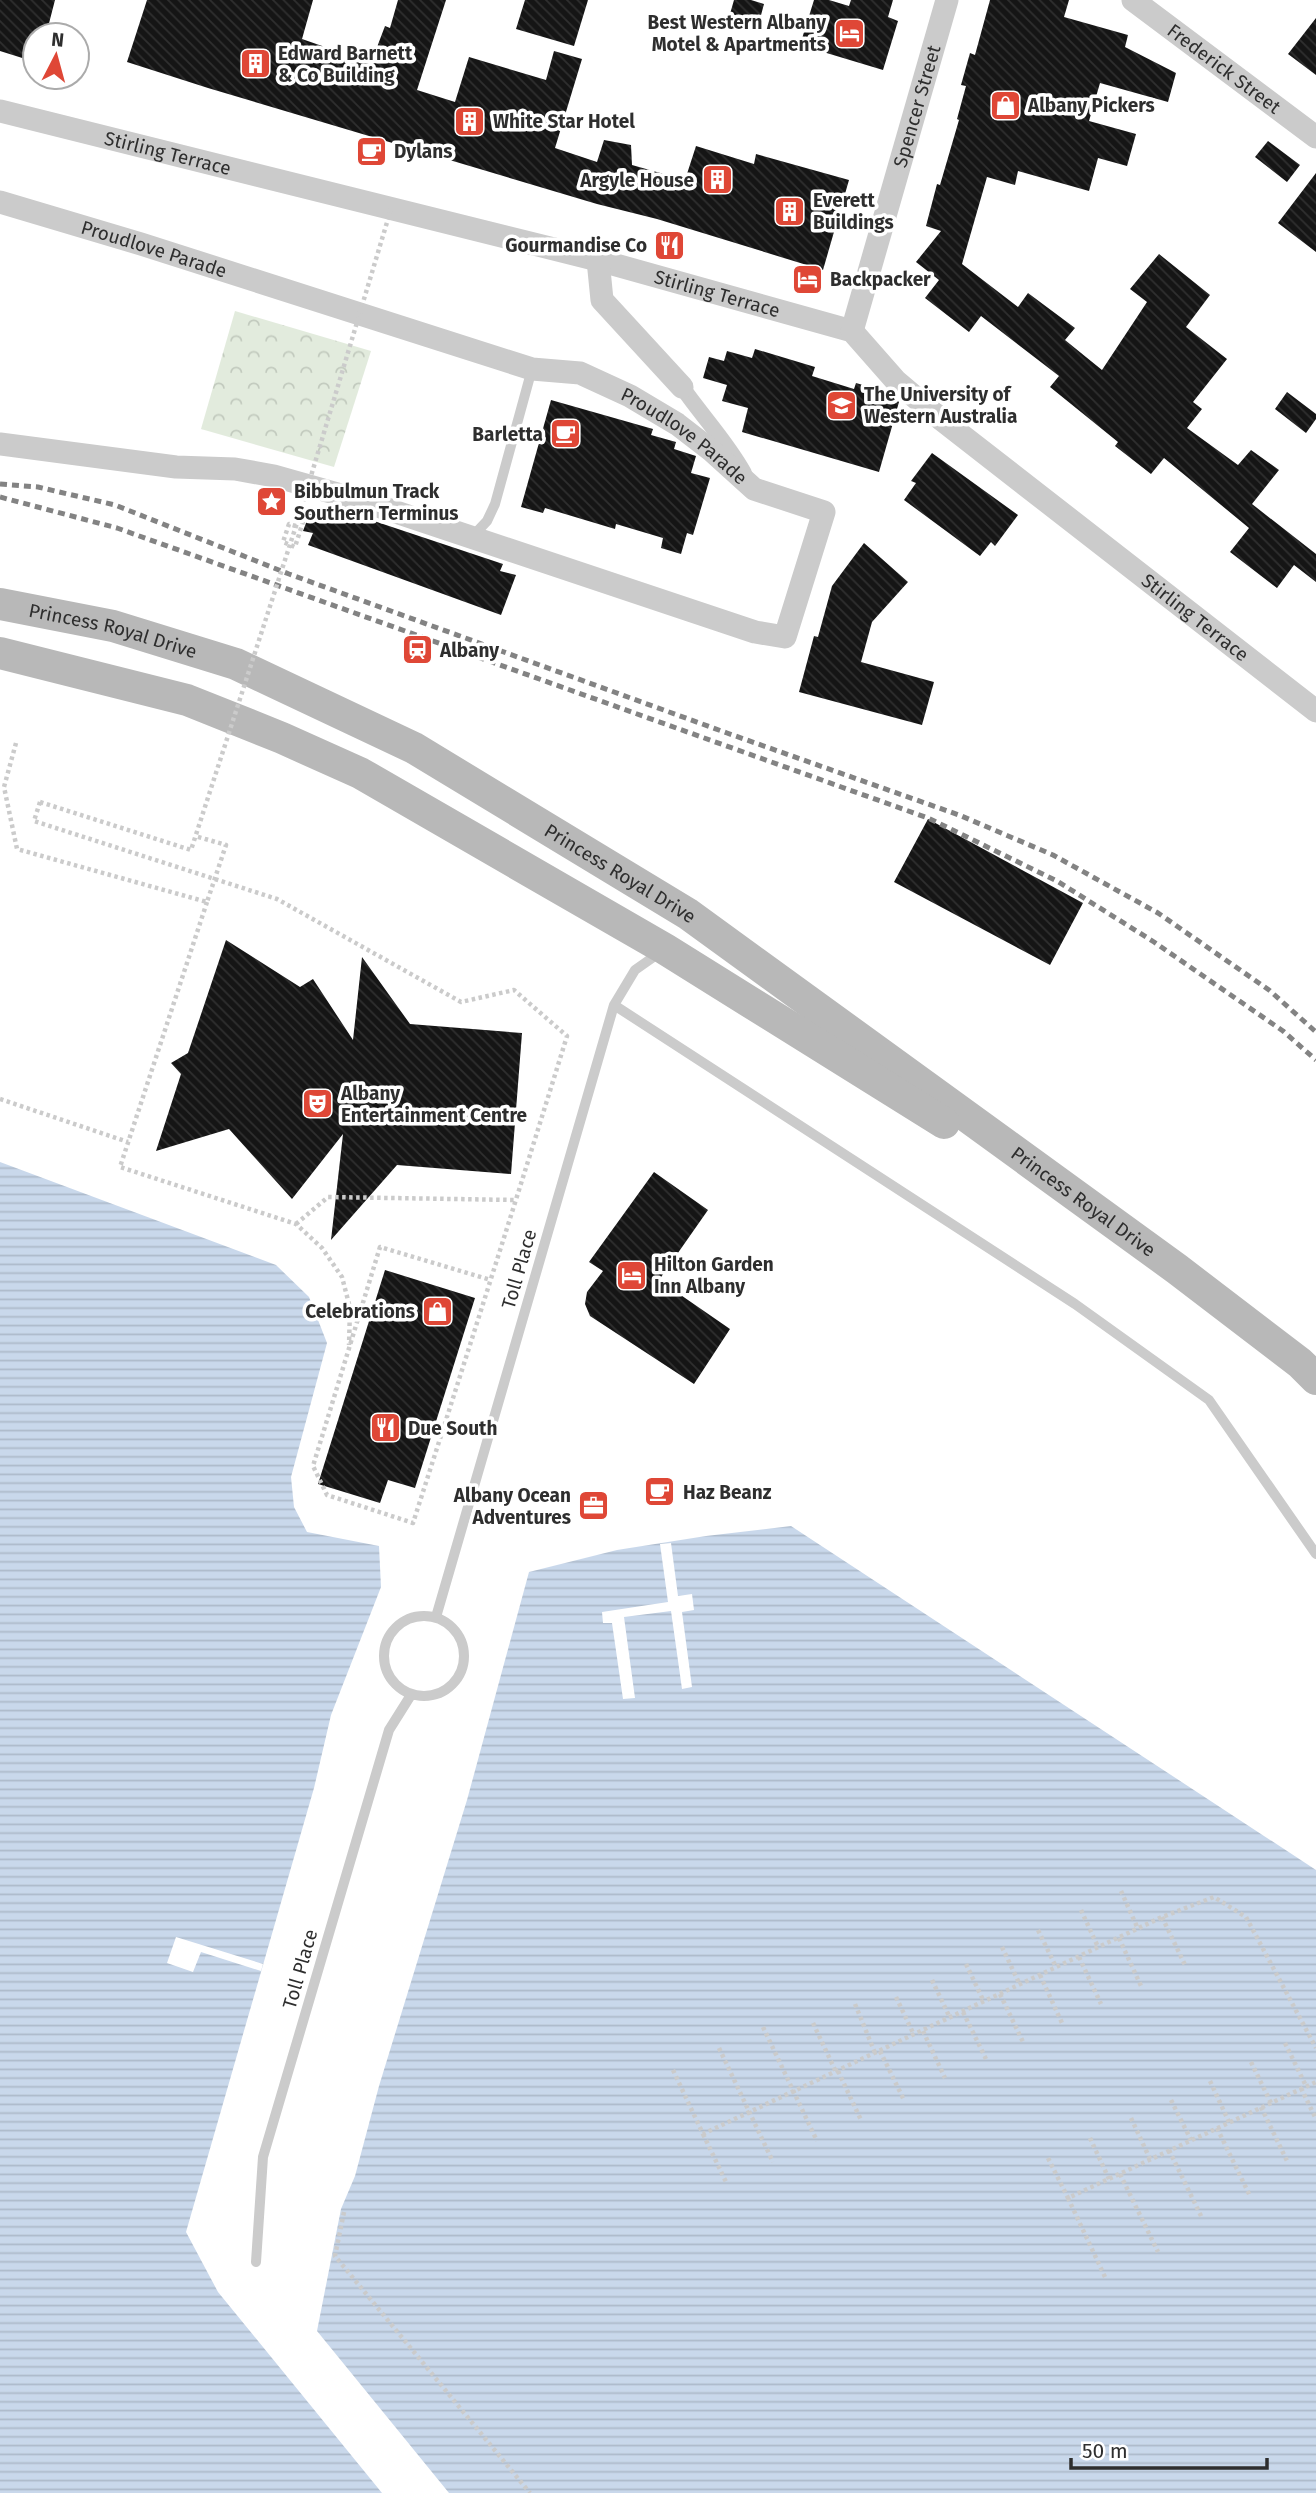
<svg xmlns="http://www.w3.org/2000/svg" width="1316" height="2493" font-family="'Fira Sans',sans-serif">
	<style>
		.park { fill: url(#park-crowns) }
		.water { fill: url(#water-rules) }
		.pier { fill: #fff }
		.building { fill: url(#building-back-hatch) }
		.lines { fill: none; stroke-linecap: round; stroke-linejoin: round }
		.path { stroke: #cbcbcb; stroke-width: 4.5; stroke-dasharray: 3.5 3.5; stroke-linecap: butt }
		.service { stroke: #cbcbcb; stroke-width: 10 }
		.pedestrian { stroke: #cbcbcb; stroke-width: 16 }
		.minor { stroke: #cbcbcb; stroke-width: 23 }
		.secondary { stroke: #b8b8b8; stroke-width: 32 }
		.rail { stroke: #838383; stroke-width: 5; stroke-dasharray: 7 5; stroke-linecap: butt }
		.path-bridge { stroke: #cbcbcb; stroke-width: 4.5; stroke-dasharray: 3.5 3.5; stroke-linecap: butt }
		.labels { text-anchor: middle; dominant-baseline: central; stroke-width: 7; stroke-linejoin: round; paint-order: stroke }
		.poi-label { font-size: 19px; font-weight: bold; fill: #2e2e2e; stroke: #fff; text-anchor: start }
		.street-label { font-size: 19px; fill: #2e2e2e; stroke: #fff }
	</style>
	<defs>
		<pattern id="park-crowns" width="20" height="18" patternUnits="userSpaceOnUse" patternTransform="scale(1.75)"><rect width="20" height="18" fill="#e2ebdd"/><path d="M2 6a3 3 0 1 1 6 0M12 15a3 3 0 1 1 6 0" fill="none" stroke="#c2cabe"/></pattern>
		<pattern id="water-rules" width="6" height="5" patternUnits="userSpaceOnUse" patternTransform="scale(1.75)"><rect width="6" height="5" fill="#c9d8eb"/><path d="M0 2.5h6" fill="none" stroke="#adbaca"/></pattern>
		<pattern id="building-back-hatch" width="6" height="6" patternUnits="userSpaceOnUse" patternTransform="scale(1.75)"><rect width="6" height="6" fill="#151515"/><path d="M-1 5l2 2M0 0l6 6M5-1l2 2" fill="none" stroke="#2f2f2f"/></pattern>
	</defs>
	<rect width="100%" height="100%" fill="#fff"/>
	<path class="park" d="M235,311l136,40 -37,116 -133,-38z"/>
	<path class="water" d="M0,1162l276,103 33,32 18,46 -36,134 3,30 13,25 72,14 2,41 -50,128 -17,73 -128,444 32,60 164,201h-382z
		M791,1526l525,344v623h-867l-132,-162 24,-122 14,-33 24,-90 88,-286 62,-228 88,-22 89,-14z"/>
	<path class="pier" d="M671,1543l7,53 14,-2 2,16 -12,2 10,75 -10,2 -11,-78 -47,6 11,81 -12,1 -11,-76h-9l-1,-11 66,-10 -8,-58z
		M176,1937l87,27 -2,7 -60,-19 -8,20 -26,-9z"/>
	<path class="building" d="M0,0h55l-9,35h-11v27l-35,-11z
		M147,0h166l-11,39 69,24 14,-37 5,2 8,-28h48l-29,90 38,12 14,-45 77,23 8,-29 28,8 -27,89 42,14 7,-22 27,5 1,20 53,15 11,-34 58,18 2,-10 93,26 -26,90 -166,-51 -60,-15 -389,-116 -81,-26z
		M525,0h63l-14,46 -58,-17z
		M734,0h17l13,4 -7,26 -29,-9z
		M814,0h15l20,6 2,-6h42l-5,17 10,4 -15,49 -83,-25z
		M990,0h79l-5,17 64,18 -3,12 51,26 -8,29 -68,-19 -11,38 47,13 -9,32 -29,-8 -9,33 -71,-20 -3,14 -28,-8 -25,87 56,43 10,-14 47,35 -10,12 37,30 45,-68 -17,-13 29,-35 51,41 -24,32 41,32 -34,43 9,7 -15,19 51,37 13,-15 28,20 -27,34 64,50v28l-22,-17 -17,23 -47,-36 19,-24 -85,-70 -13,16 -36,-28 3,-4 -68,-55 9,-11 -78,-60 -12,16 -44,-34 14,-18 -23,-18 25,-31 -15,-5 11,-42 3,1 19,-65 -2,-1 9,-33 -5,-1 9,-32 5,2z
		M1316,18v57l-28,-21z
		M1268,141l32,24 -13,17 -32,-25z
		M1316,173v79l-38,-29z
		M755,349l60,18 -3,9 42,13 2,-6 31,9 12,10 -20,70 -137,-40 6,-24 -26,-7 5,-16 -24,-7 6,-21 15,4 3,-10 25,7z
		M1287,392l29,22v5l-10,14 -31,-24z
		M551,400l102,29 -2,6 25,7 -2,7 22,7 -5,17 19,5 -17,57 -6,-2 -6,21 -20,-6 2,-10 -47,-14 -1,5 -70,-21 -2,5 -22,-6z
		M932,453l86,62 -23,31 -4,-4 -11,14 -76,-56 12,-17 -5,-2z
		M326,505l177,59 -3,7 16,4 -15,40 -193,-70 5,-12 -10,-2 9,-24 12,4z
		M864,543l44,39 -36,40 -11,40 73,20 -12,43 -123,-33 15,-56 4,1 14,-51z
		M928,819l155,84 -33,62 -156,-83z
		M226,940l74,47 13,-8 40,61 9,-83 48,67 112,9 -11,141 -114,-9 -66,75 12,-106 -51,65 -63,-70 -73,22 25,-77 -10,-11 17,-10z
		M654,1172l54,38 -49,70 71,49 -36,55 -104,-68 -5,-12 2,-12 16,-21 -14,-9z
		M385,1270l90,28 -60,190 -27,-8 -8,23 -62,-19z"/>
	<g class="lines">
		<path class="path" d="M296,526l-7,-2 -6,18 12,5 12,-38
			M16,743l-12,44 13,62 190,53 19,-57 -31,-9
			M40,802l-6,19 243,78 184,103 53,-12 53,46c-50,162 -102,325 -154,487l-86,-28 -14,-29 67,-219 111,33
			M207,902l-87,265 176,57 26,24 20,29 8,31 -1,37
			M0,1099l128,43
			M296,1224l32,-27 188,3
			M1121,1891l17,38
			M1081,1910l17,37
			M1162,1917l23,48
			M1038,1930l18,37
			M1119,1938l22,48
			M1002,1947l18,38
			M1079,1957l22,47
			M966,1964l18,38
			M1040,1975l22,48
			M932,1980l18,38
			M1000,1994l23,48
			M896,1997l18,38
			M855,2004l20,49
			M963,2012l23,47
			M813,2023l23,49
			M763,2027l54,114
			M923,2031l22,47
			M1285,2043l21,43
			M719,2048l54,114
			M880,2051l24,49
			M1251,2062l20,41
			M673,2070l30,64 459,-217 52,-20 32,20 70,131
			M838,2071l23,49
			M1210,2081l19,41
			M1301,2088l15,31
			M1171,2100l20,40
			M1261,2107l27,56
			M1131,2118l19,41
			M1217,2128l33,68
			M703,2134l24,50
			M1090,2138l19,41
			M1169,2150l33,68
			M1048,2158l20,40
			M1120,2174l38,78
			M344,2212l-9,44 195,237
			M1105,2277l-37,-79 248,-116"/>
		<path class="service" d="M472,537l15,-16 8,-17 37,-135
			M614,1005l461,299 134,96 107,154
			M384 1656a40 40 0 1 1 80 0a40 40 0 1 1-80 0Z
			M436,1617l178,-612 21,-35 27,-19
			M256,2262l7,-105 126,-427 22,-35"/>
		<path class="pedestrian" d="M682,387c20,29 45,55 62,86"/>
		<g class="minor">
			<path id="s1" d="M1133,0l183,137"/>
			<path id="s2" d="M0,111l598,149 254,71 44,50 46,39 374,291"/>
			<path id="s3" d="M0,202l141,42 391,125 48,4 50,23 47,28 35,27 42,38 70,23 -39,125 -30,-5 -389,-130 -92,-26 -39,-7 -59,-2 -176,-23"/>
			<path d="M598,260l4,40 80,87"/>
			<path id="s4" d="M852,331l95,-331"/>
		</g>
		<g class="secondary">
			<path id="s5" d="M0,604l113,22 123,38 178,84 274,166 489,355 123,94 16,16"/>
			<path d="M0,653l187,47 95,38 78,35 305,176 279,174"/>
		</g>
		<path class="rail" d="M0,484l38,3 77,18 174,69 438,159 232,82 94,40 105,58 111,77 47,42
			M0,497l117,31 811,290 129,63 97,61 129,89 33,29"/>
		<path class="path-bridge" d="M40,802l151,48 105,-324 95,-317"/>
	</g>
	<defs>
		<symbol id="hotel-square" viewBox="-11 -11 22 22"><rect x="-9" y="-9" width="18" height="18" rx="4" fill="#df4736" stroke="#fff"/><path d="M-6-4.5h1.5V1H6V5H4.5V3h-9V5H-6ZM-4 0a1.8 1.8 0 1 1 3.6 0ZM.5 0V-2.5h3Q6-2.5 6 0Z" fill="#fff"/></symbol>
		<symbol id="building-square" viewBox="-11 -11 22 22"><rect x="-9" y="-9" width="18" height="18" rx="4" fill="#df4736" stroke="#fff"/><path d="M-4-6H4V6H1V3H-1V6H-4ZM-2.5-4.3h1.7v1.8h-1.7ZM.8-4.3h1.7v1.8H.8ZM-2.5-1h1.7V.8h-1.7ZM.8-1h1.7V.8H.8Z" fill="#fff"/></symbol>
		<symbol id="shop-square" viewBox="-11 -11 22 22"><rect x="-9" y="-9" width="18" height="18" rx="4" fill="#df4736" stroke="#fff"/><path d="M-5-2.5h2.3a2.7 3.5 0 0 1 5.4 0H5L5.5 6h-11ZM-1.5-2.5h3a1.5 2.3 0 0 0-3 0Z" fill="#fff"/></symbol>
		<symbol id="cafe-square" viewBox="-11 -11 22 22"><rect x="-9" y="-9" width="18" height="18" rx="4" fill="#df4736" stroke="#fff"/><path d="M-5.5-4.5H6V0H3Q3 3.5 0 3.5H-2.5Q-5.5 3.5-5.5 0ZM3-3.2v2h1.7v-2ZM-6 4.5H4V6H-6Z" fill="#fff"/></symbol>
		<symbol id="restaurant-square" viewBox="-11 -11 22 22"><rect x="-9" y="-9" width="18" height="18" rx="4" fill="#df4736" stroke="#fff"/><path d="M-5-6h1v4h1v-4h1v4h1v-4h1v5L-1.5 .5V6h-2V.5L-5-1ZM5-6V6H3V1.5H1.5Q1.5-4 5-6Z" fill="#fff"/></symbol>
		<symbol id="university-square" viewBox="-11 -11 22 22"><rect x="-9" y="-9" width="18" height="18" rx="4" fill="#df4736" stroke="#fff"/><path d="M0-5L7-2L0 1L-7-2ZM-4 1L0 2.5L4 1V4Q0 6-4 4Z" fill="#fff"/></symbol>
		<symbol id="sight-square" viewBox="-11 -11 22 22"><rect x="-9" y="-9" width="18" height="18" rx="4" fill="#df4736" stroke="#fff"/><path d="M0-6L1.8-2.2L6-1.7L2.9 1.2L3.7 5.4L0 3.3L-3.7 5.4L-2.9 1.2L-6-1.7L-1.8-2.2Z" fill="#fff"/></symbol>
		<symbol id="station-square" viewBox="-11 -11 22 22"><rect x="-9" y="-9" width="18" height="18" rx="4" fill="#df4736" stroke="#fff"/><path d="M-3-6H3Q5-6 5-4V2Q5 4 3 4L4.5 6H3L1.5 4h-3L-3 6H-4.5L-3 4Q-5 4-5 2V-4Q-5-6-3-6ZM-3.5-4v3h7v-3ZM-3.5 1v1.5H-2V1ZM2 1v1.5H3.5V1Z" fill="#fff"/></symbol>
		<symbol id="theatre-square" viewBox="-11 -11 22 22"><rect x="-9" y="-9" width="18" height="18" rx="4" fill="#df4736" stroke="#fff"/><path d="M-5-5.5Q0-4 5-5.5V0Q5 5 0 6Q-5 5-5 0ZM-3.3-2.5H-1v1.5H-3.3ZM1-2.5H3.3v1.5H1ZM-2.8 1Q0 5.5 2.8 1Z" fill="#fff"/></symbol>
		<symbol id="office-square" viewBox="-11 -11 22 22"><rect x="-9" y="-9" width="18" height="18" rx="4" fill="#df4736" stroke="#fff"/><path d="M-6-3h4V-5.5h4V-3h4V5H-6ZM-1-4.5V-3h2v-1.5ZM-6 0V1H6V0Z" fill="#fff"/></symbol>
	</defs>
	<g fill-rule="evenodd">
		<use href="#hotel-square" x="832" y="16" width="35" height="35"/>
		<use href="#building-square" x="238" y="46" width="35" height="35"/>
		<use href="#shop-square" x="988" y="88" width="35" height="35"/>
		<use href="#building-square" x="452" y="104" width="35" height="35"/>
		<use href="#cafe-square" x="354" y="134" width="35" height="35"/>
		<use href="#building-square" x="700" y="162" width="35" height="35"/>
		<use href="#building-square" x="772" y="194" width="35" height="35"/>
		<use href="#restaurant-square" x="652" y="228" width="35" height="35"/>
		<use href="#hotel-square" x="790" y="262" width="35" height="35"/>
		<use href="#university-square" x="824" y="388" width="35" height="35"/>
		<use href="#cafe-square" x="548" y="416" width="35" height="35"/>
		<use href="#sight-square" x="254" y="484" width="35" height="35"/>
		<use href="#station-square" x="400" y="632" width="35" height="35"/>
		<use href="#theatre-square" x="300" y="1086" width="35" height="35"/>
		<use href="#hotel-square" x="614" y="1258" width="35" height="35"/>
		<use href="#shop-square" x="420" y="1294" width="35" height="35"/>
		<use href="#restaurant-square" x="368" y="1410" width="35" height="35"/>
		<use href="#cafe-square" x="642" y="1474" width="35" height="35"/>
		<use href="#office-square" x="576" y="1488" width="35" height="35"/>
	</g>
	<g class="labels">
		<g class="poi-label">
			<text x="826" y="22" text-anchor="end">Best Western Albany<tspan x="826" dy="22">Motel &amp; Apartments</tspan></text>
			<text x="278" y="53">Edward Barnett<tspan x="278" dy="22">&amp; Co Building</tspan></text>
			<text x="1028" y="105">Albany Pickers</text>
			<text x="493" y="121">White Star Hotel</text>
			<text x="394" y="151">Dylans</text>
			<text x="694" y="180" text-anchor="end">Argyle House</text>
			<text x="813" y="200">Everett<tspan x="813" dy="22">Buildings</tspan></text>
			<text x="647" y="245" text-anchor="end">Gourmandise Co</text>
			<text x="830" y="279">Backpacker</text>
			<text x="864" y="394">The University of<tspan x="864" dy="22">Western Australia</tspan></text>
			<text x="543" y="434" text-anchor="end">Barletta</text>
			<text x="294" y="491">Bibbulmun Track<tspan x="294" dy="22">Southern Terminus</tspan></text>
			<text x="440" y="650">Albany</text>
			<text x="341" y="1093">Albany<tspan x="341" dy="22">Entertainment Centre</tspan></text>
			<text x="654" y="1264">Hilton Garden<tspan x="654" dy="22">Inn Albany</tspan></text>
			<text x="415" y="1311" text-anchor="end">Celebrations</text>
			<text x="408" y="1428">Due South</text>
			<text x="683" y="1492">Haz Beanz</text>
			<text x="571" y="1495" text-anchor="end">Albany Ocean<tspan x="571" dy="22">Adventures</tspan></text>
		</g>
		<g class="street-label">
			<text stroke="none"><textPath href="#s1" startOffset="114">Frederick Street</textPath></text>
			<text stroke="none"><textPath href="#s4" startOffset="234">Spencer Street</textPath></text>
			<text stroke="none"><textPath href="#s2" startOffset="173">Stirling Terrace</textPath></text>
			<text stroke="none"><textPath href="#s3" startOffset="161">Proudlove Parade</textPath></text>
			<text stroke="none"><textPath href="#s2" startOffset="740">Stirling Terrace</textPath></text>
			<text stroke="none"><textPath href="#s3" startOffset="728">Proudlove Parade</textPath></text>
			<text stroke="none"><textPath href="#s2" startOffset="1328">Stirling Terrace</textPath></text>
			<text stroke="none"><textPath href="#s5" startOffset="116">Princess Royal Drive</textPath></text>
			<text stroke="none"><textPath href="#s5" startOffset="682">Princess Royal Drive</textPath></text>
			<text stroke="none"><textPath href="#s5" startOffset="1250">Princess Royal Drive</textPath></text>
			<text transform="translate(519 1269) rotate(-74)">Toll Place</text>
			<text transform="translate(300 1969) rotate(-74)">Toll Place</text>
		</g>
	</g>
	<g transform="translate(56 56) rotate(6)"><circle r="33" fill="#ffffff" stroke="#ababab" stroke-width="2"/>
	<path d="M0-5L12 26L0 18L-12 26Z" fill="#df4736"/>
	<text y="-10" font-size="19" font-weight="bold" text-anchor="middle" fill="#2e2e2e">N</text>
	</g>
	<path d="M1071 2458v10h196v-10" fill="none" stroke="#2e2e2e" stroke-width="3.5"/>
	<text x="1082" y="2458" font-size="21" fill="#2e2e2e" stroke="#ffffff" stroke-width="5" paint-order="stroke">50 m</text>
</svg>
